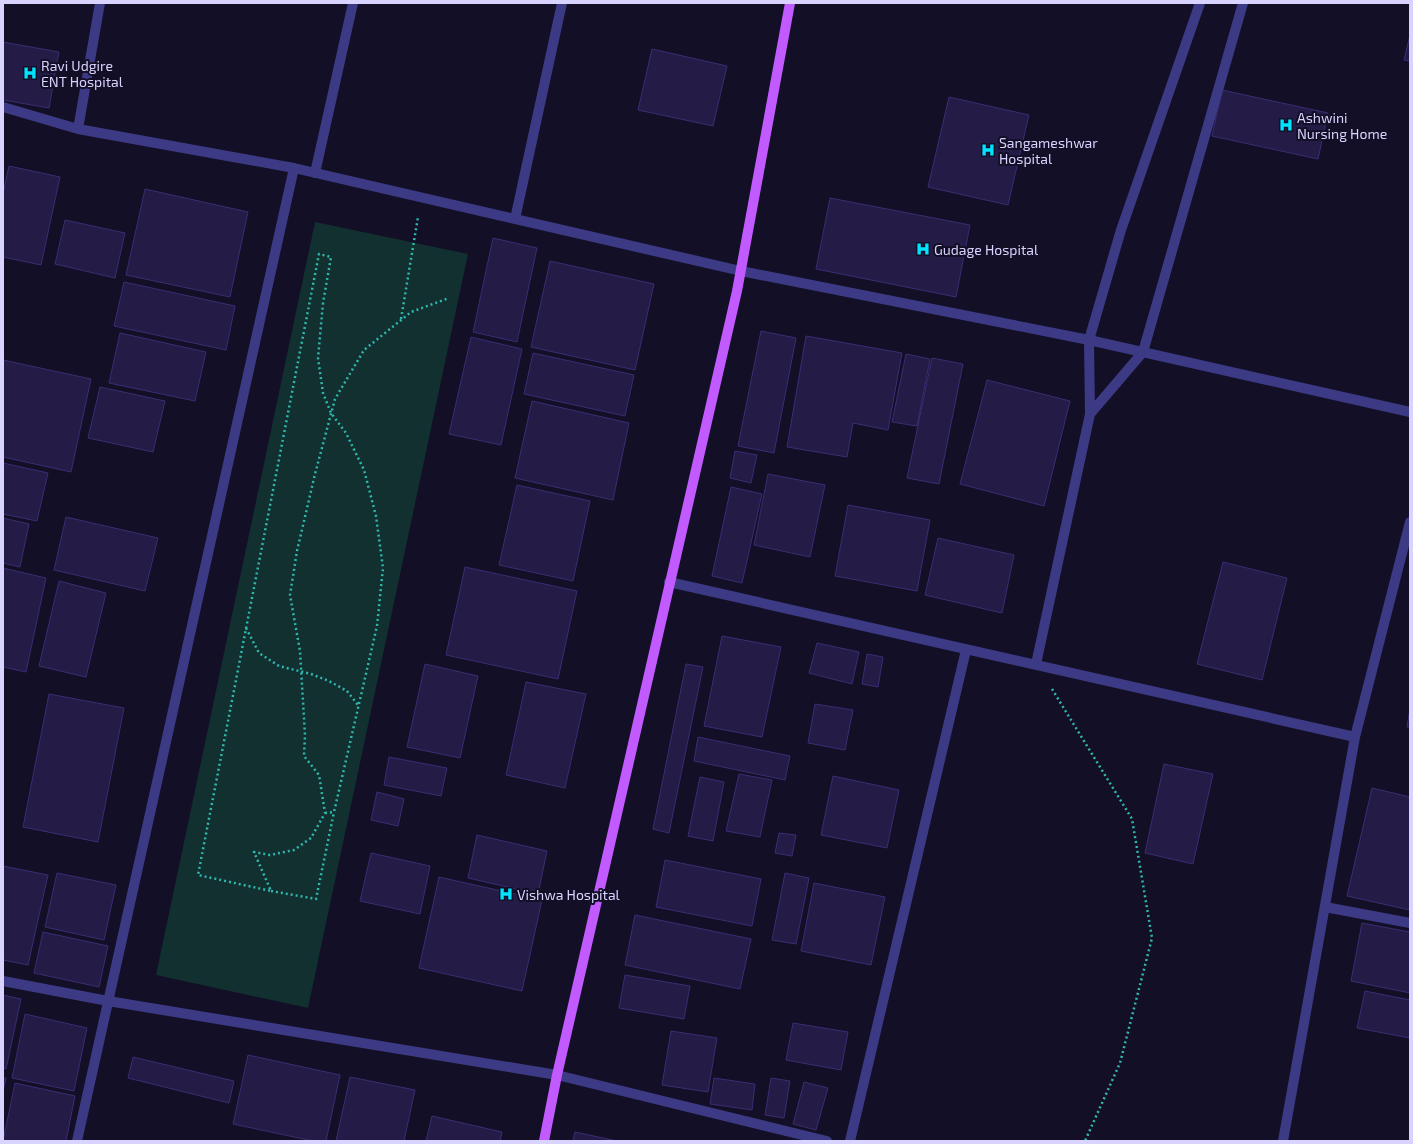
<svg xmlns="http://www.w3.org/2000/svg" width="1413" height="1144" font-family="'Exo 2',sans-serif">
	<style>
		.green { fill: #12302f }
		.building { fill: #241b47; stroke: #3b2d73 }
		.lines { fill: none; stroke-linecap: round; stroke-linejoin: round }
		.path { stroke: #2fb8b0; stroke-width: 2.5; stroke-dasharray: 2 3; stroke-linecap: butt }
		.minor { stroke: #3d3a85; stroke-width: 10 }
		.major { stroke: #c25bff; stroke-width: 10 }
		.labels { text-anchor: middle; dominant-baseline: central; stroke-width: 4; stroke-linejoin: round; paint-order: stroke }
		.poi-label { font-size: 14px; fill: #d9d4ff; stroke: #130f26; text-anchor: start }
	</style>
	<rect width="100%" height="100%" fill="#130f26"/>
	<path class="green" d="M315,222l153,32 -160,754 -152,-33z"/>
	<path class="building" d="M1410,35v26l-6,-1z
		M3,42l56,10 -10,56 -46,-8z
		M652,49l75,17 -14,60 -75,-16z
		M1222,90l106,23 -10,46 -106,-23z
		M949,97l80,18 -21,90 -80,-18z
		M9,166l51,11 -19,88 -38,-8v-63z
		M145,189l103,23 -18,85 -104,-22z
		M830,198l140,27 -14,72 -140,-28z
		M65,220l60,13 -10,45 -60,-14z
		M493,238l44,10 -20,94 -44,-10z
		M550,261l104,23 -19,86 -104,-23z
		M124,282l111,24 -9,44 -112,-24z
		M761,331l35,7 -22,115 -36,-7z
		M120,333l86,19 -11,49 -86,-18z
		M806,336l96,17 -14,77 -35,-7 -6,34 -60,-10z
		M471,337l51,12 -21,96 -52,-11z
		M533,353l101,22 -9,41 -101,-22z
		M906,354l24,5 -13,67 -25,-4z
		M932,358l31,6 -24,120 -32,-6z
		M3,360l88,19 -20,93 -68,-15z
		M987,380l83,21 -26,105 -84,-22z
		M100,387l65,14 -12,51 -65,-14z
		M532,401l97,22 -16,77 -98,-22z
		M735,451l22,4 -6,28 -21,-5z
		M3,463l45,10 -11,48 -34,-7z
		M768,474l57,11 -15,72 -56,-12z
		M517,485l73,16 -17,80 -74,-16z
		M731,487l31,7 -20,89 -30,-7z
		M848,505l82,15 -13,71 -82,-15z
		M66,517l92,21 -13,53 -91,-21z
		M3,518l26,6 -9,43 -17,-4z
		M938,538l76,17 -12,58 -77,-18z
		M1223,562l64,16 -25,102 -65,-16z
		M465,567l112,24 -19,88 -112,-24z
		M3,568l43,10 -20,94 -23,-5z
		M59,581l47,12 -20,84 -47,-11z
		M722,636l59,11 -19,90 -58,-11z
		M817,643l42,9 -7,32 -43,-11z
		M867,654l16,3 -5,30 -16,-3z
		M425,664l53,12 -18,82 -53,-11z
		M686,664l17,3 -34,166 -16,-4z
		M526,682l60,12 -21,94 -59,-13z
		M49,694l75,14 -26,134 -75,-15z
		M815,704l38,6 -8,40 -37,-7z
		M1410,709v18h-3z
		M698,737l92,19 -5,24 -91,-19z
		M389,757l58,11 -6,28 -57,-11z
		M1164,764l49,10 -20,90 -48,-11z
		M739,774l33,6 -12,57 -34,-6z
		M833,776l66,14 -12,58 -66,-13z
		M700,777l24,5 -11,59 -25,-5z
		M1372,788l38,9v113l-63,-14z
		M377,792l27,7 -6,27 -27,-6z
		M779,833l17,2 -4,21 -17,-3z
		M477,835l70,16 -9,43 -70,-16z
		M371,853l59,13 -10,48 -60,-13z
		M665,860l96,19 -9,47 -96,-19z
		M3,866l45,9 -20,90 -25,-5z
		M57,873l59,12 -12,55 -59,-13z
		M785,873l24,5 -13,66 -24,-4z
		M439,877l103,23 -20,91 -103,-23z
		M814,883l71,14 -14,68 -70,-14z
		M635,915l116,24 -11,50 -115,-24z
		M1362,923l48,9v61l-59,-12z
		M43,932l65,14 -9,41 -65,-14z
		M625,975l65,11 -6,33 -65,-11z
		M1365,991l45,9v38l-53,-10z
		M3,995l18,4 -15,70 -3,-1z
		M25,1014l62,14 -13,63 -62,-13z
		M793,1023l55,9 -7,38 -55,-10z
		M671,1031l46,7 -9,54 -46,-7z
		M248,1055l92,20 -14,66h-13l-80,-17z
		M133,1057l101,24 -5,22 -101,-25z
		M350,1077l65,13 -11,51h-68z
		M3,1078h3l-3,13z
		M714,1078l41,6 -3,26 -42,-6z
		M771,1078l19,3 -6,37 -19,-3z
		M804,1082l24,6 -12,42 -23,-6z
		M15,1083l60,13 -9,45h-63z
		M432,1116l70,16 -2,9h-74z
		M575,1132l42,9h-44z"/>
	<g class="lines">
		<path class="path" d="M401,319l17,-102
			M246,628l13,25 20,13 32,8 18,7 18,10 11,14
			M1052,689l80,130 20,119 -32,125 -35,78
			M325,813l9,-1 43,-186 6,-58 -7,-52 -12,-46 -18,-37 -15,-20 -8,-20 -5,-35 5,-55 8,-46 -12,-3 -121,621 73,16 -17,-39 16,3 24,-5 17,-12 14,-25 -6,-38 -15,-19 1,-21 -5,-84 -10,-56 7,-44 18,-77 20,-75 29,-49 47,-38 38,-14
			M271,891l45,8 18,-87"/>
		<path class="minor" d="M3,107l75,22 216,39 447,103 348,69 321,72
			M78,129l22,-126
			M315,173l38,-170
			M515,219l47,-216
			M1090,414l53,-62 100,-349
			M669,582l686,155
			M1036,664l54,-250 -1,-74 32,-110 79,-227
			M1325,907l85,16
			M3,981l105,20 449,74 270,66
			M77,1141l217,-973
			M850,1141l116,-491
			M1283,1141l72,-404 55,-215"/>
		<path class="major" d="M544,1141l13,-66 180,-784 53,-288"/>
	</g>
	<defs>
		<symbol id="hospital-bare" viewBox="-9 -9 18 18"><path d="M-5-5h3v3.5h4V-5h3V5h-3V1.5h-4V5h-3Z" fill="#00e5ff" stroke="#130f26" stroke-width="2.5" paint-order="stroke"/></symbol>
	</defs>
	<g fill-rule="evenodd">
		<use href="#hospital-bare" x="20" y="63" width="20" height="20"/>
		<use href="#hospital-bare" x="1276" y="115" width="20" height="20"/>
		<use href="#hospital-bare" x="978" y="140" width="20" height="20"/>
		<use href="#hospital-bare" x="913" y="239" width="20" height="20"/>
		<use href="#hospital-bare" x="496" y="884" width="20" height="20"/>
	</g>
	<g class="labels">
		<g class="poi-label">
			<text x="41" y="65">Ravi Udgire<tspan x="41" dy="16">ENT Hospital</tspan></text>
			<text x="1297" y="117">Ashwini<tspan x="1297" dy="16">Nursing Home</tspan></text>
			<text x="999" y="142">Sangameshwar<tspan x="999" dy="16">Hospital</tspan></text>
			<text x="934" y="249">Gudage Hospital</text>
			<text x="517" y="894">Vishwa Hospital</text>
		</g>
	</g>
	<rect width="1413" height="1144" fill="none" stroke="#d9d4ff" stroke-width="8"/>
</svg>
